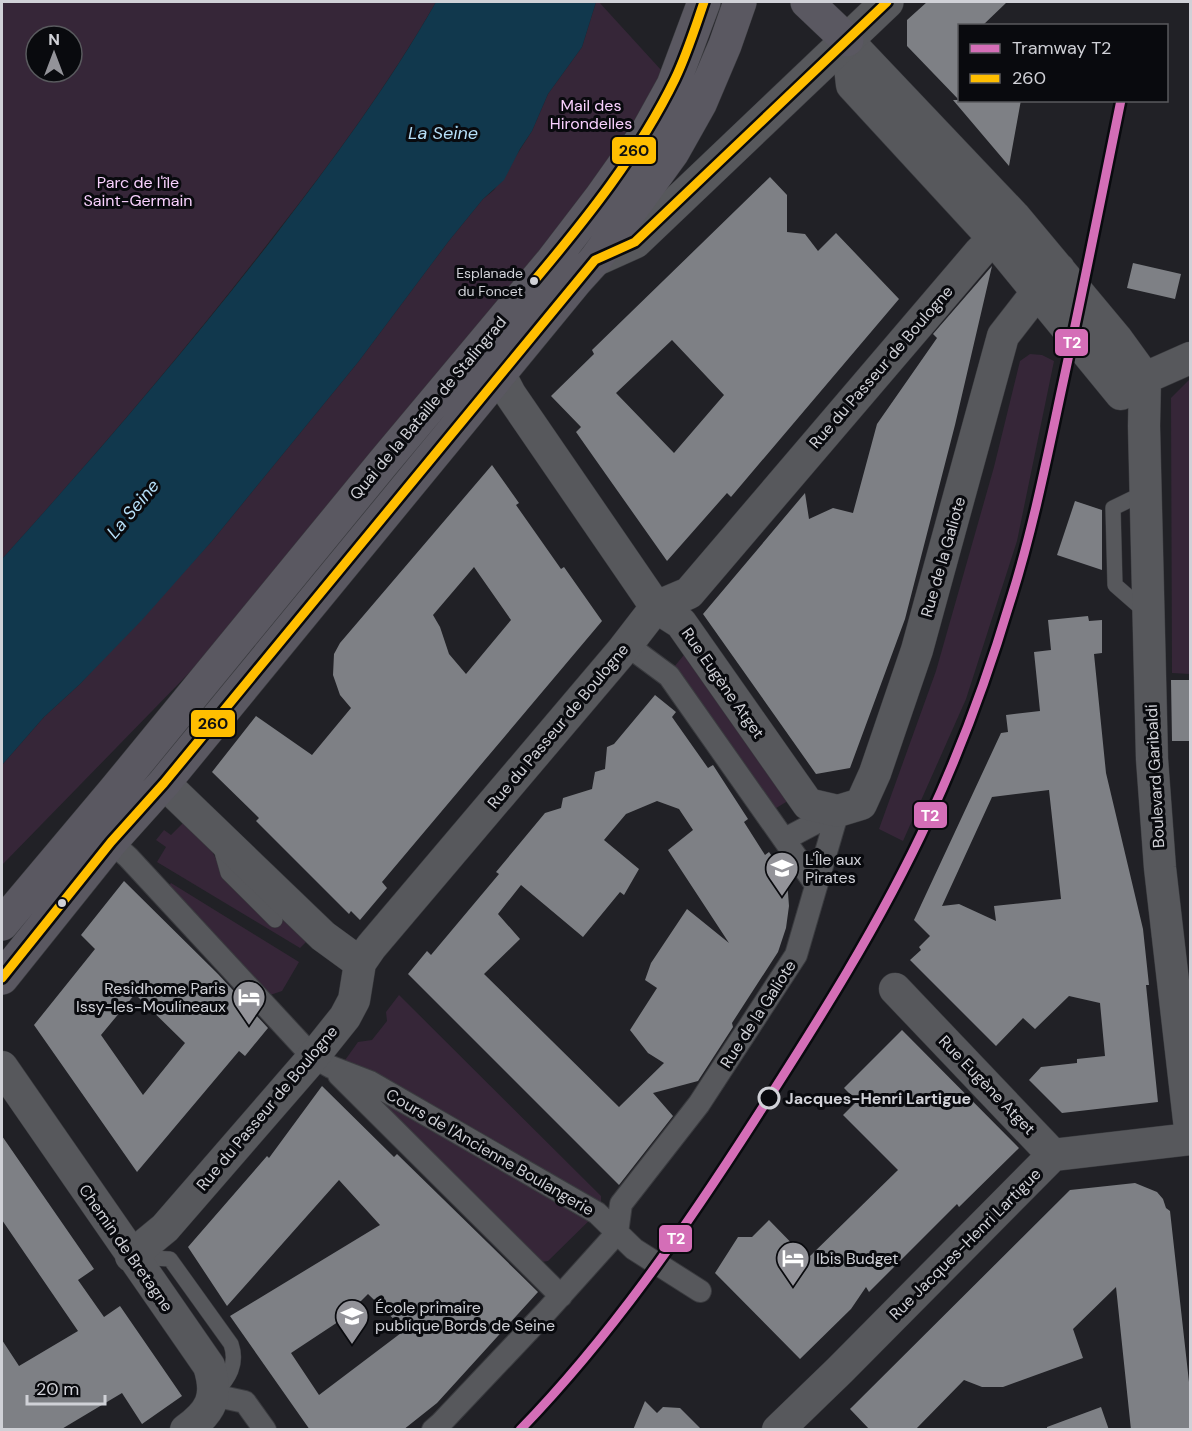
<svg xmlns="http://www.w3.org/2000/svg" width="1192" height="1431" font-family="'DM Sans',sans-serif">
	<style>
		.green { fill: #362638; fill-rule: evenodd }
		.water { fill: #11384d }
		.building { fill: #7e8085; fill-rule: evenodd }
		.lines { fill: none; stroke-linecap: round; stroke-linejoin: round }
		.service-casing { stroke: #3a3b3f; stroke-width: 16 }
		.pedestrian-casing { stroke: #3a3b3f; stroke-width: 24 }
		.minor-casing { stroke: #3a3b3f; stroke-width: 33 }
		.tertiary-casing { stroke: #3a3b3f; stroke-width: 34 }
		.primary-casing { stroke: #3a3b3f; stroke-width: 34 }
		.service { stroke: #57585c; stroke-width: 15 }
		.pedestrian { stroke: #57585c; stroke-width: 22 }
		.minor { stroke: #57585c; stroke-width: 32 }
		.tertiary { stroke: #57585c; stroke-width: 33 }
		.primary { stroke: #5a5861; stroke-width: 33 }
		.bus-1-casing { stroke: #090a0e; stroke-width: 14 }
		.bus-1 { stroke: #ffbe00; stroke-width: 9 }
		.tram-1-casing { stroke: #090a0e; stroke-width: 14 }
		.tram-1 { stroke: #d46eb7; stroke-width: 9 }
		.bus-dot { fill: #d0d1d7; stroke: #090a0e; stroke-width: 2 }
		.stop-dot { fill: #090a0e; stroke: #d0d1d7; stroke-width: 3 }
		.labels { text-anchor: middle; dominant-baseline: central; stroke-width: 6; stroke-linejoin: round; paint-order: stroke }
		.bus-label { font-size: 14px; fill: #d0d1d7; stroke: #090a0e; text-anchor: end }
		.park-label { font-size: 16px; fill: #f9d1fe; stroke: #090a0e }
		.street-label { font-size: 16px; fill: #d0d1d7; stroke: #090a0e }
		.poi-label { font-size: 16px; fill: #d0d1d7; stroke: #090a0e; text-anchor: start }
		.stop-label { font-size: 16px; font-weight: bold; fill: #d0d1d7; stroke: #090a0e; text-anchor: start }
		.water-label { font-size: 18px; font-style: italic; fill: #b6dff8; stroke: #090a0e }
		.line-badge { stroke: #090a0e; stroke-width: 2 }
		.badge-label { font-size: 16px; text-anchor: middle; font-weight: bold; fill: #fff }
		.pale-badge-label { font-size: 16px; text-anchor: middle; font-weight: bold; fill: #111 }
	</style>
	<rect width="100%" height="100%" fill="#212126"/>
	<path class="green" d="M2,2h434c-47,82 -102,157 -160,231 -87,113 -179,221 -274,326zM36,36h36v36h-36z
		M596,2h3l73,80 -150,212 -252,296 -268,275v-100l42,-48 36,-33 132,-143 147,-180 89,-119 35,-43 11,-9 38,-59 16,-37 34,-47z
		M1030,354l12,1 12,6 -37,180 -51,158 -63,142 -24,-12 57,-158 58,-204 26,-106z
		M1190,379v295l-18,-1 -1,-275z
		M688,650l103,149 -18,11 -99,-143z
		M184,822l21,15 20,40 60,38 23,25 -8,8 -143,-86 9,-15 -10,-7 8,-10 7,5z
		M171,883l128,79 -17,29 -12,4 -105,-105z
		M399,995l202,201v13l-53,52 -13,2 -197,-193 20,-28 14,-2 15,-19 -1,-9z"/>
	<path class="water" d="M436,2h160l-14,45 -34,47 -16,37 -12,18 -16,31 -21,19 -35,43 -89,119 -147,180 -70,79 -62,64 -36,33 -42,48v-206c94,-104 186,-211 272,-322 58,-76 115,-152 162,-235z"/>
	<path class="building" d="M927,2h80l-25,24h-22v74h61l-12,66 -56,-66h6l-52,-54v-26z
		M770,177l17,18v37l18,2 13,17 18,-18 63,66 -168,198 -4,-4 -60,68 -91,-129 5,-5 -30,-31 43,-42 -2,-4zM672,340l52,55 -50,58 -58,-60z
		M1133,263l48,11 -6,25 -48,-11z
		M992,266l-37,159 -50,194 -55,149 -34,6 -113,-160 102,-121 4,26 24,-11 20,5 24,-89 60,-86 -4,-4z
		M492,465l27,38 -3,2 45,64 3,-2 38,54 -220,261 5,6 -27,32 -9,-9 -2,3 -93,-93 3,-3 -47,-46 44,-56 56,39 39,-47 -11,-13 -7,-20 1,-21 6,-11zM474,567l37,53 -45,54 -17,-20 -9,-27 -7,-12z
		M1075,501l27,9v60l-45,-15z
		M1088,616l1,5 13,-1v33l-8,1 12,119 37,156 6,56h-3l12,117 -96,11 -33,-33 12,-13 36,-4v-4l28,-3 -5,-53 -31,-7 -34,33 -12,-11 -27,28 -86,-86 11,-10 -2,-3 11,-11 -16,-16 87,-187 7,-1 -2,-17 34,-4 -6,-59 17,-2 -3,-30zM1049,790l12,109 -67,7 2,15 -37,-17 -17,2 50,-109z
		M1171,680h20v61h-19z
		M655,695l21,17 -4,5 36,51 5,-3 35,54 -4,3 21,33 4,-3 7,10 11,18 2,26 -3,22 -8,24 -46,71 1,4 -35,54 -45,12 20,23 -54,69 -211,-211 19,-23 4,4 68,-81 -3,-2 49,-59 16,-5 2,-10 29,-9 3,-17 10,-3 2,-22 7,-3zM657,801l22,8 14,21 -25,20 61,93 -42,-34 -36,54 -6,17 12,8 -27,42 18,23 16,10 -45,44 -135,-133 36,-35 -22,-25 23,-29 62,52 37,-45 4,3 15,-26 -35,-29 22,-26z
		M124,881l94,93 50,54 -23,28 -6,-5 -102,121 -103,-147 61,-76 -14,-14zM135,994l50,49 -42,52 -42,-60z
		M902,1030l117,118 -60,59 -2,-3 -88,88 -3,-5 -15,22 -51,50 -85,-86 23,-36h14l17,-17 38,39 91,-89 -55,-55 14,-14 -13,-13z
		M322,1086l72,71 3,-3 141,138 -101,111 -34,27h-93l-80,-114 150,-91 -41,-45 -112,126 -39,-59 79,-91 2,2zM368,1294l37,36 -86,65 -28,-42 53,-35z
		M2,1136l92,133 -16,11 26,37 16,-11 62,90 -40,28 -20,-31 -62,37h-58v-90l17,26 59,-35 -76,-111z
		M1135,1183l22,9 6,7 3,9 4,3 21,189v30h-60l-15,-143 -43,42 10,29 -80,29h-21l-18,-7 -49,50h-45l-20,-21 220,-219z
		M645,1401l12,12 6,-6 17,1 22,22h-69z
		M1101,1407l8,23h-62v-3z"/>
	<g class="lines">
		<defs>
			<path id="service" d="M1146,492l-33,16 2,77 32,28
				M220,845l8,28 47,47
				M134,1257l36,2 61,85c7,20 -2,34 -16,49"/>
			<path id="pedestrian" d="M627,645l42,31 147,209
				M785,839l53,-28
				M111,842l17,15 185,200 18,10 39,15 227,131 37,36 66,42
				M339,1075l222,221
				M213,1395l32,7 20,28
				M433,1430l8,-7 105,-111 71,-79 4,-29 78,-100 97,-149 42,-144"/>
			<path id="minor" d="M847,40l168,177 101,121 29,40 -1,48 8,333 8,109 30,261
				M847,40l5,45 141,153 128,156 24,-16 45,-20
				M500,375l10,19 146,213 25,16 127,181 30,7 23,-7 14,-31 42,-123 86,-314 35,-45 21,-22
				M164,783l159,153 37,27
				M895,989l158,166
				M2,1067l207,299c10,31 2,46 -23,64
				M131,1256l34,-28 144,-166 36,-45 9,-17 6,-37 11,-16 251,-296 34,-44 33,-14 291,-341 35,-35
				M778,1430l62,-60 213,-215 137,-16"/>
			<path id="tertiary" d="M595,260l40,-18 252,-240"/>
			<path id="primary" d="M807,2l40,38
				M2,924l112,-133 269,-328 169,-202 49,-64 46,-65 26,-47 31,-83
				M2,978l109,-136 53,-59 412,-502 19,-21 78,-108 27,-48 25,-59 15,-43"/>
		</defs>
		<use href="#service" class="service-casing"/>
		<use href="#pedestrian" class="pedestrian-casing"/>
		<use href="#minor" class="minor-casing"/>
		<use href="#tertiary" class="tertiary-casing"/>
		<use href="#primary" class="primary-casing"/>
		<use href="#service" class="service"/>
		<use href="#pedestrian" class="pedestrian"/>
		<use href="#minor" class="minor"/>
		<use href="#tertiary" class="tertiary"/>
		<use href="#primary" class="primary"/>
		<defs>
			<path id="bus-1" d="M534,281c53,-63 105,-128 141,-202 12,-25 20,-51 29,-77
				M2,978l109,-136 53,-59 431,-523 40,-18 252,-240"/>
		</defs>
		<use href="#bus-1" class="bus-1-casing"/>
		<use href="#bus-1" class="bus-1"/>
		<defs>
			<path id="tram-1" d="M520,1430c91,-94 164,-200 234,-309 63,-98 126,-197 175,-303 32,-69 59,-142 81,-216 22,-69 36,-139 51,-210 21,-97 40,-194 60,-292"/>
		</defs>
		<use href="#tram-1" class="tram-1-casing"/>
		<use href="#tram-1" class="tram-1"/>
	</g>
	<defs>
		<symbol id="school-pin" viewBox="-11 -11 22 30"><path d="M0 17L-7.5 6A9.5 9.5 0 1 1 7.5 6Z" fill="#939399" stroke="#090a0e"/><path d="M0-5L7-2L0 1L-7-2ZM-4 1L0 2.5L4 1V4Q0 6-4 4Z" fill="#fff"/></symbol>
		<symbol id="hotel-pin" viewBox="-11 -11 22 30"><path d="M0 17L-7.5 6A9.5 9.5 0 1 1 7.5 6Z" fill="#939399" stroke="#090a0e"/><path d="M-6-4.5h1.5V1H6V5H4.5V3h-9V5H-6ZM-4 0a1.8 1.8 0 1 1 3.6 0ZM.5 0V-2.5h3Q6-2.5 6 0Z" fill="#fff"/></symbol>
	</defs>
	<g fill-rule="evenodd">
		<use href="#school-pin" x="763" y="849" width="38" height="52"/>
		<use href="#hotel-pin" x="230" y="978" width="38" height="52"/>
		<use href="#hotel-pin" x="774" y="1239" width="38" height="52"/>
		<use href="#school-pin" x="333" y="1297" width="38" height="52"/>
	</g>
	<g class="bus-dot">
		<circle cx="534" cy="281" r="5"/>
		<circle cx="62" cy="903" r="5"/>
	</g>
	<circle class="stop-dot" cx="769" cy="1098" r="10"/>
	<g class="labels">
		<g class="bus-label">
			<text x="523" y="273">Esplanade<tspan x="523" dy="18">du Foncet</tspan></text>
		</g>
		<g class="park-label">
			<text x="591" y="105">Mail des<tspan x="591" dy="18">Hirondelles</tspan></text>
			<text x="138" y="182">Parc de l'île<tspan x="138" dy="18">Saint-Germain</tspan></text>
		</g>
		<g class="street-label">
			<text transform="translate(881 367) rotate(-49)">Rue du Passeur de Boulogne</text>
			<text transform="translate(428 408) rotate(-50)">Quai de la Bataille de Stalingrad</text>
			<text transform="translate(943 557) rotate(-74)">Rue de la Galiote</text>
			<text transform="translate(723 683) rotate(55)">Rue Eugène Atget</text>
			<text transform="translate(558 726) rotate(-50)">Rue du Passeur de Boulogne</text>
			<text transform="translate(1155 776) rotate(-93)">Boulevard Garibaldi</text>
			<text transform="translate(758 1014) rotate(-57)">Rue de la Galiote</text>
			<text transform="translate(987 1085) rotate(46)">Rue Eugène Atget</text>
			<text transform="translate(267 1108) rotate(-50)">Rue du Passeur de Boulogne</text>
			<text transform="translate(490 1152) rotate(30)">Cours de l'Ancienne Boulangerie</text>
			<text transform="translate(965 1244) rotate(-45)">Rue Jacques-Henri Lartigue</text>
			<text transform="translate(126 1248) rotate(55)">Chemin de Bretagne</text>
		</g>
		<g class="poi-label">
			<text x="805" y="859">L'Île aux<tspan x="805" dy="18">Pirates</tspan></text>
			<text x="226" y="988" text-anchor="end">Residhome Paris<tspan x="226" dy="18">Issy-les-Moulineaux</tspan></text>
			<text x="816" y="1258">Ibis Budget</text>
			<text x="375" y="1307">École primaire<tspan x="375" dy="18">publique Bords de Seine</tspan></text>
		</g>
		<g class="stop-label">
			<text x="785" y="1098">Jacques-Henri Lartigue</text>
		</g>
		<g class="water-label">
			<text x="443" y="133">La Seine</text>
			<text transform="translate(133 509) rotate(-50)">La Seine</text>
		</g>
	</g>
	<g class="line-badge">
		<rect x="611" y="136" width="46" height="29" rx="6" fill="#ffbe00"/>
		<rect x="1054" y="328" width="35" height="29" rx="6" fill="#d46eb7"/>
		<rect x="190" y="709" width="46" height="29" rx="6" fill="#ffbe00"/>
		<rect x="913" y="801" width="35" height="28" rx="6" fill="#d46eb7"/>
		<rect x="658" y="1224" width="35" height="29" rx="6" fill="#d46eb7"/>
	</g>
	<g class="badge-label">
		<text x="1072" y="348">T2</text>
		<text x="930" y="821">T2</text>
		<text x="676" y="1244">T2</text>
	</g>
	<g class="pale-badge-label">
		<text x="634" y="156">260</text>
		<text x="213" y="729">260</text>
	</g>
	<rect width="1192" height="1431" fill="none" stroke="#d0d1d7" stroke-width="6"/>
	<rect x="958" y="24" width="210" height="78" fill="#090a0e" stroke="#595a5e" stroke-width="1.5"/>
	<rect x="970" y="44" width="30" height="9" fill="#d46eb7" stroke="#595a5e" stroke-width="1.5"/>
	<text x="1012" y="54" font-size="18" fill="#d0d1d7">Tramway T2</text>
	<rect x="970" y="74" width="30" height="9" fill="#ffbe00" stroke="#595a5e" stroke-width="1.5"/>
	<text x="1012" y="84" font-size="18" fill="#d0d1d7">260</text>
	<g transform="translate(54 54)"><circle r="28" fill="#090a0e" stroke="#595a5e" stroke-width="1.5"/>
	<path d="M0-4.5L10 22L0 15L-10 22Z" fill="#939399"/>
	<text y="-9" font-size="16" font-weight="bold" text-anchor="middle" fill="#d0d1d7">N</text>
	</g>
	<path d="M27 1395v9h78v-9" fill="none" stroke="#d0d1d7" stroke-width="3"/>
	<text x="36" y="1395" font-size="18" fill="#d0d1d7" stroke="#090a0e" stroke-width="4.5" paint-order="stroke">20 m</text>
</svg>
